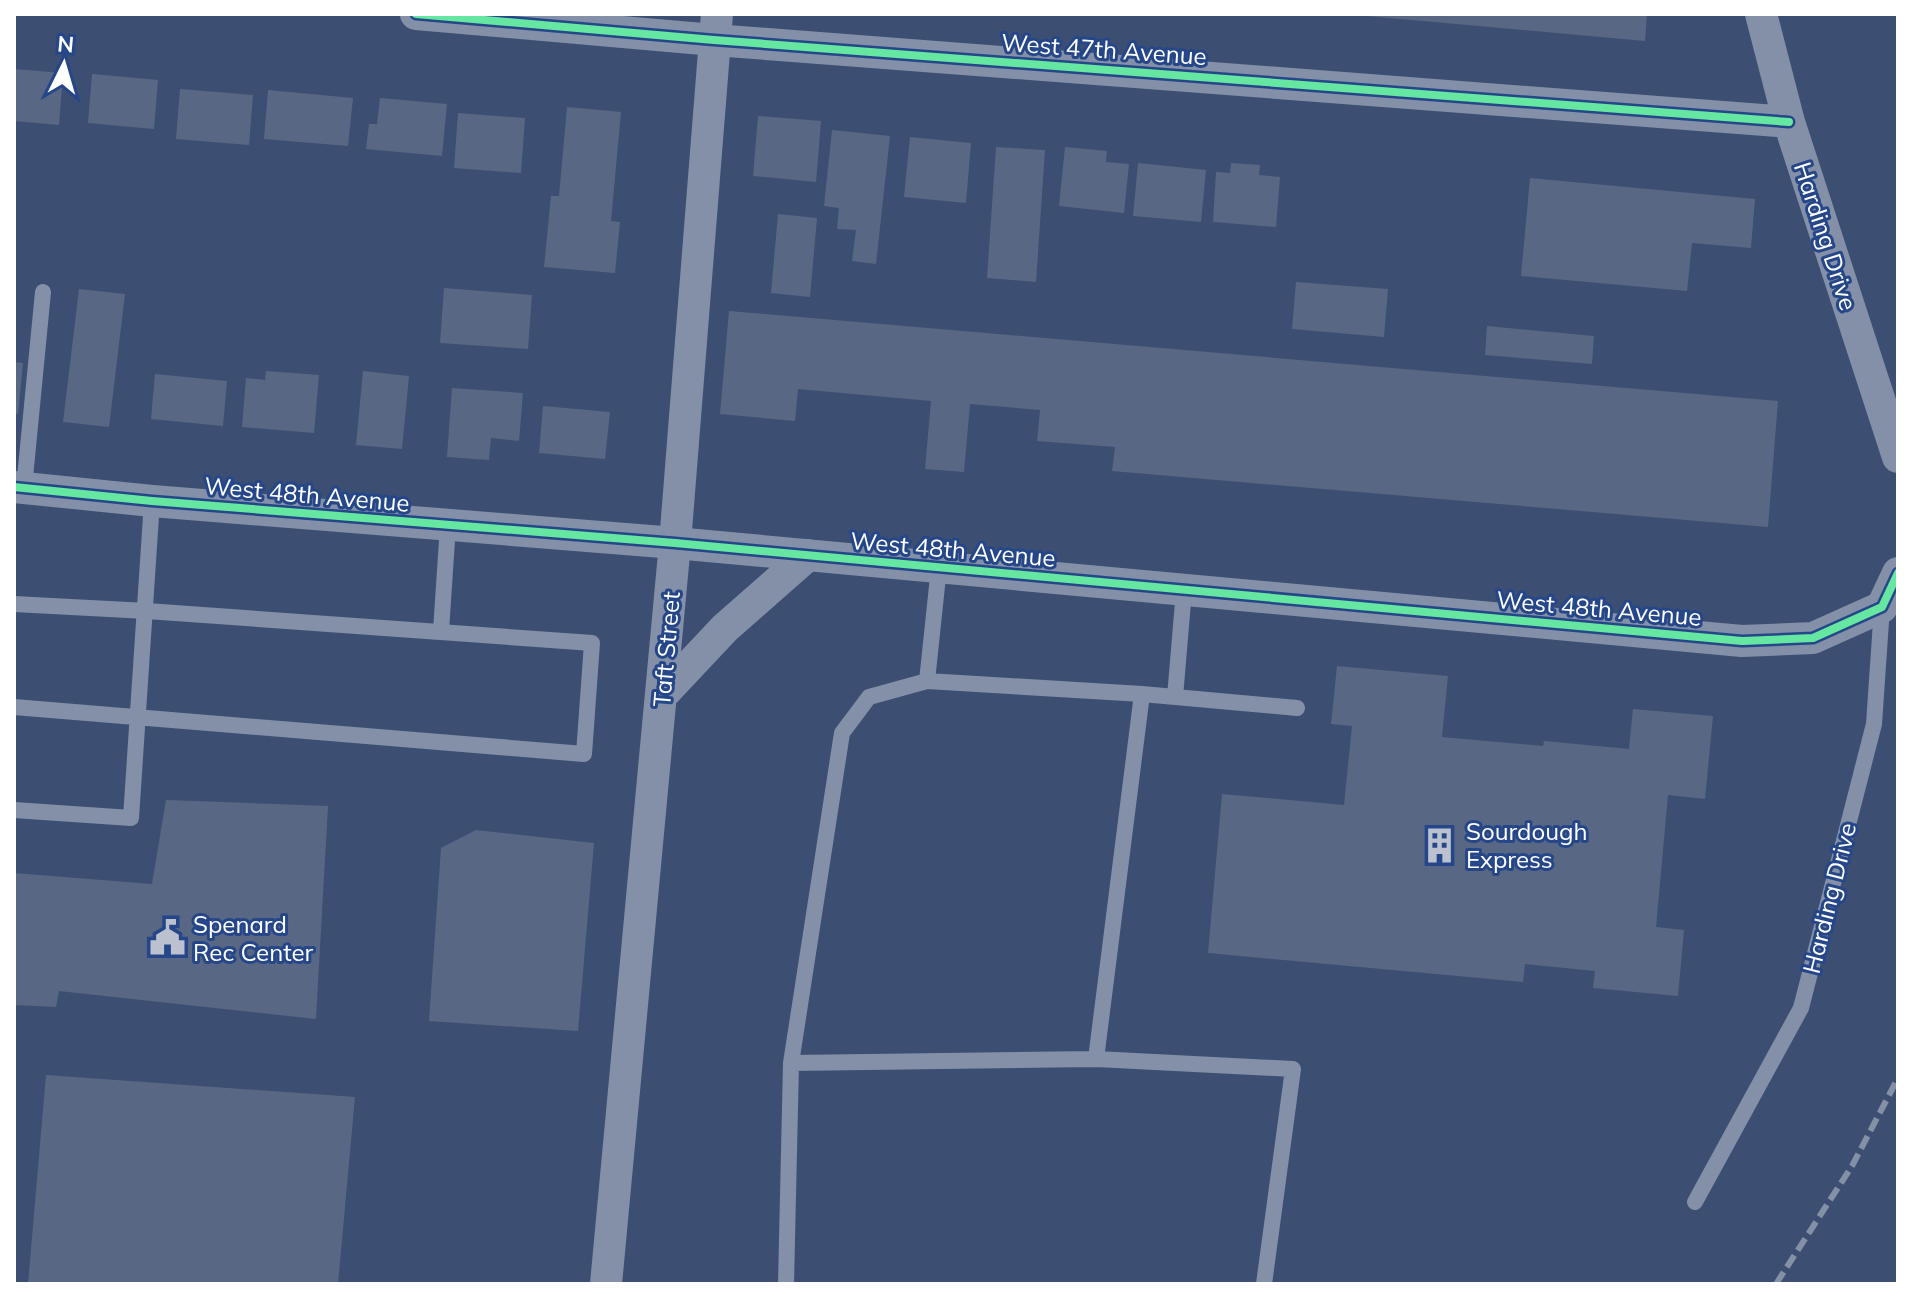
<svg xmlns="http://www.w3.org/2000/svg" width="1912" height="1298" font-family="Mulish,sans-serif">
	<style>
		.building { fill: #586784 }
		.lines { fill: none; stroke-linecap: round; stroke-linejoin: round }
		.lane { stroke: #8390a8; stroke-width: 16 }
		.street { stroke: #8390a8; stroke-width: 32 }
		.rail { stroke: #8390a6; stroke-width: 6; stroke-dasharray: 14 6; stroke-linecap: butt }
		.cycleway-casing { stroke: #25478a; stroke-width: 13 }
		.cycleway { stroke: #66e7a1; stroke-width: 8 }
		.labels { text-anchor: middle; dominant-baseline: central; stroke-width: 6; stroke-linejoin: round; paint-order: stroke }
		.street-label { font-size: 24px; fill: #fff; stroke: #25478a }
		.poi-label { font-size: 24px; fill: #fff; stroke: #25478a; text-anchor: start }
	</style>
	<rect width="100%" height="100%" fill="#3c4f73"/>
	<path class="building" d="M1367,14h280l-2,27 -278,-25z
		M14,69l49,4 -4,52 -45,-4z
		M92,74l66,6 -4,49 -66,-6z
		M180,89l73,6 -4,50 -73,-6z
		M268,90l85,8 -5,48 -84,-7z
		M380,98l67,6 -5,52 -76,-7 3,-25h8z
		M567,107l54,5 -10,109 9,1 -5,51 -71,-6 7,-71h8z
		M458,113l67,5 -4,55 -67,-5z
		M758,116l63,5 -5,61 -63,-6z
		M832,130l58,6 -14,128 -24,-3 4,-31 -19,-1 2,-21 -15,-2z
		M910,137l61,6 -5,60 -62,-6z
		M996,147l49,3 -9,132 -49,-4z
		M1065,147l42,4 -1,11 23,2 -5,49 -65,-7z
		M1138,163l68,7 -5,52 -68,-6z
		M1231,163l29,2 -1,10 21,2 -4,50 -63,-5 3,-50 14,1z
		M1530,178l225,21 -4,49 -59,-5 -5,48 -166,-15z
		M778,214l39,4 -7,79 -39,-4z
		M1296,282l92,7 -4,48 -92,-8z
		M444,288l88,7 -4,54 -88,-6z
		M79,289l46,5 -16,133 -46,-5z
		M729,311l1049,90 -10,126 -656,-56 3,-24 -78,-6 3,-31 -70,-6 -6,68 -39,-3 6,-68 -133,-12 -3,32 -75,-7z
		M1487,326l107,10 -2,28 -107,-9z
		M14,362l9,1 -5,51 -4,-1z
		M266,371l53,4 -5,58 -72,-6 4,-49 19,2z
		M363,371l46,5 -7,73 -46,-4z
		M155,374l72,7 -4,45 -72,-7z
		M452,388l71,5 -4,48 -28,-3 -2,22 -42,-3z
		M543,406l67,6 -5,47 -66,-6z
		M1337,666l111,10 -6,61 101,9 1,-5 85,8 4,-40 80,7 -8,83 -37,-4 -12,132 28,3 -6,66 -85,-8 2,-17 -70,-7 -2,18 -315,-29 14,-159 122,11 8,-79 -21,-2z
		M166,800l162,6 -12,213 -257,-28 -3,16 -42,-2v-132l138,11z
		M476,830l118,13 -16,188 -149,-10 12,-173z
		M46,1075l309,22 -17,187h-310z"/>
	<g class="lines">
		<path class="lane" d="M24,488l19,-196
			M14,604l133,7 445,32 -8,111 -570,-47
			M441,631l7,-106
			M927,681l215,13 -46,365
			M1142,694l155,14
			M1175,697l9,-107
			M14,810l117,8 21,-317
			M791,1063l305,-4 197,10 -29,215
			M1695,1202l106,-194 73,-284 8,-117
			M786,1284l5,-221 51,-330 27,-36 58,-16 12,-114"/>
		<path class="street" d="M416,14l298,26 1075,82
			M1761,14l28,108 109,335
			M14,487l138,14 523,42 1067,98 71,-3 69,-31 16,-34
			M661,696l64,-68 83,-73
			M606,1284l69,-741 42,-529"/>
		<path class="rail" d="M1776,1284l76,-118 46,-88"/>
		<defs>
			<path id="cycleway" d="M416,14l298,26 1075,82
				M14,487l138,14 523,42 1067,98 71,-3 69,-31 16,-34"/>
		</defs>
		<use href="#cycleway" class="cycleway-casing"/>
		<use href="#cycleway" class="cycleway"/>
	</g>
	<defs>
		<symbol id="building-bare" viewBox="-9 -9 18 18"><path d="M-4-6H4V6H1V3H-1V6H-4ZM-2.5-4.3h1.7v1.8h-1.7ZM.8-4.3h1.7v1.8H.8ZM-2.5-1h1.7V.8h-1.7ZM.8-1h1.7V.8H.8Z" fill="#bbc1ce" stroke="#25478a" stroke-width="2.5" paint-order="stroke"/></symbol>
		<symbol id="civic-bare" viewBox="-9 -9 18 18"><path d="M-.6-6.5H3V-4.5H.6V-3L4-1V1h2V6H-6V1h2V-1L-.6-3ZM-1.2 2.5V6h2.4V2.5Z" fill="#bbc1ce" stroke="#25478a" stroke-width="2.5" paint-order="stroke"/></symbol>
	</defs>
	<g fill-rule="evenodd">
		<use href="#building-bare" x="1414" y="820" width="51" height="51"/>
		<use href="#civic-bare" x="142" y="912" width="51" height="51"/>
	</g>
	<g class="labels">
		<g class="street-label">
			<text transform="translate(1104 49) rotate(4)">West 47th Avenue</text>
			<text transform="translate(1826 236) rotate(72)">Harding Drive</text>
			<text transform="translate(307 494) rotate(5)">West 48th Avenue</text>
			<text transform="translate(953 549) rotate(5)">West 48th Avenue</text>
			<text transform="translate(1599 608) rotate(5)">West 48th Avenue</text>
			<text transform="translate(666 649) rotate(-85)">Taft Street</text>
			<text transform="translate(1829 898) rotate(-76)">Harding Drive</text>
		</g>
		<g class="poi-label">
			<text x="1466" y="831">Sourdough<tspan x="1466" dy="28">Express</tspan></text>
			<text x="193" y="924">Spenard<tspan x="193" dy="28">Rec Center</tspan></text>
		</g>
	</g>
	<rect width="1912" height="1298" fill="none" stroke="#ffffff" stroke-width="32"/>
	<g transform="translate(64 64) rotate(5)" stroke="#25478a" stroke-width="6" paint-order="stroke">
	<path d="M0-6L14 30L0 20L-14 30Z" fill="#ffffff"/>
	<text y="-12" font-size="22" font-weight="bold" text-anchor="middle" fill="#ffffff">N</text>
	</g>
</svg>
